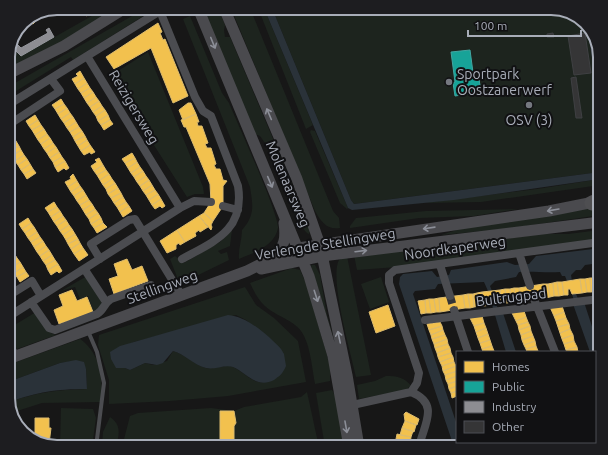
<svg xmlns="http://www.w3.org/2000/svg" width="608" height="455" font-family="Ubuntu,sans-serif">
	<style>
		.green { fill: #1d241e; fill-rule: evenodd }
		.water { fill: #2a3239 }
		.homes { fill: #f2c14e; stroke: #dcbb6e }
		.public { fill: #17a398; stroke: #42a6a2 }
		.industry { fill: #8d8d92; stroke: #95979d }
		.building { fill: #353536; stroke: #3f4043 }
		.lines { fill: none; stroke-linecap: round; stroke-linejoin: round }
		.street-tunnel { stroke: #343537; stroke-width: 8; stroke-dasharray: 8 4; stroke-linecap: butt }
		.lane { stroke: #4b4c50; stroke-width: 4 }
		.street { stroke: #4b4c50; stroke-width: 8 }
		.secondary { stroke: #4a4a4e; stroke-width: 11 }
		.highway { stroke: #4e4e51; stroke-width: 15 }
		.oneway { stroke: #8c8f98 }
		.poi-dot { fill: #757880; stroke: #111113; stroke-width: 1.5 }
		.labels { text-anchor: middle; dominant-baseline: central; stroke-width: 4; stroke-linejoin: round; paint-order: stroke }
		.poi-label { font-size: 14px; fill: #a8adb8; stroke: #111113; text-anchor: start }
		.street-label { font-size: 14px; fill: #a8adb8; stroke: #111113 }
		.rim { fill: none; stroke: #a8adb8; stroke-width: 2 }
	</style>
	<rect width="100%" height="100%" fill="#171717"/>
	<path class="green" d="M106,8l8,2 -43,27 -63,33v-8l8,-10 5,4z
		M146,8h10l-83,52 -2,-3 -63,39v-9z
		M207,8h11l7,17 -1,5 1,7h5l71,168 9,26 -1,3c-11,-4 -38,-76 -44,-91l-5,-7 -5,-2 -51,-123z
		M231,8h19l83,203 6,7 1,10c-13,2 -19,-6 -25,-17z
		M258,8h6l49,117 -7,4z
		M272,8h279l30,10 6,8 13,81v65l-246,32 -3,-4z
		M190,16l32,77 7,10c8,19 50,111 49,125 -3,18 -25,25 -39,31 -1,-10 3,-19 3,-29 13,-15 11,-24 8,-43l-67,-168z
		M148,52l55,135 1,7h-9l-8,3 -77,-121z
		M311,130l4,1 33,77 -1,1 -7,-6 -30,-71z
		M600,179v6l-119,17 -57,1 113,-14z
		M600,206v9l-96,14 -63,6 22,-7z
		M518,209l-44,7 -55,2 -69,10v-2l6,-8 70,-7z
		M232,230l-2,16 -12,5 3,3 6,-2 2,8 -45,22h-5l-9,-23 5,-3 9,7 36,-21z
		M600,230v9l-203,28 -40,3 -3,-15 14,-3 106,-9 68,-9h26z
		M347,256l24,119 -15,2c-5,-23 -27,-99 -17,-117z
		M312,265h3l5,10 7,40 17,57 -33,-106z
		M292,268l8,2 6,13 24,82v16l-15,3c-3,-15 -4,-34 -11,-48 -6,-14 -23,-18 -34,-26 -10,-7 -15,-16 -20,-27z
		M87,276l13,22 2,7 -4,7 -5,-1 -5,-15 -8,3 -5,-12 -14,4z
		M381,277l8,25 -19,7 -9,-25z
		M245,287l11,18 18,13 24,23 8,41 -78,14 -58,5 -61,3v-24l-11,-35 1,-10zM236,315l10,5 21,17 11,40c-23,13 -27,-1 -45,-10 -8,-4 -18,3 -27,1 -12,-3 -21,-14 -33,-17l-6,10 -14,4 -8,-2 -15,7 -5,-2 -10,-18 19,-8z
		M36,312l15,21 5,2 -39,14 -9,-16v-4z
		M80,339c21,15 23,39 21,63l-59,1 -28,9 -5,-10c30,-10 46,-12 78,-13l-1,-20 -12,-8 -14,2 -52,19v-17z
		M386,376c10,0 19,1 25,10l-6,4 -46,9 -2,-14 18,-4z
		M332,390l3,5 10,52h-20l-9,-54z
		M307,392l12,55h-197l8,-31 8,-3 73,-5 23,3 10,-4 57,-10z
		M61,408l32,1 3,9 -4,29h-32z
		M110,417c12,8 9,18 6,30h-14l1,-15z"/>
	<path class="water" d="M264,8h8l79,192 3,4 246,-32v7l-146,21 -102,10 -4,-2z
		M587,26c16,19 13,59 13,84z
		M593,249l7,1v13l-15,2 -4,5h-5l-5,5 1,6h-5l-2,-5h-3l-2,-4c-15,1 -27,-1 -41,0l-3,5 -21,4 -5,5 2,5h-4l-4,-9 -46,2 -3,5 -20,2 -2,3 44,131v17h6l1,5h-10l-55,-163 1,-7 3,-3 29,-3 5,6 12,-2 2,-5 56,-8 8,3 14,-1 7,-8z
		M572,294h4l4,9 4,-1 16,49v28l-5,-14v-13h-5l-17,-48h2z
		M496,304l4,9h3l13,39h-10l-14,-47z
		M228,315c19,1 41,21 53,34l3,5 2,12c-3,7 -6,10 -12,14 -18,9 -27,-7 -41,-13 -8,-3 -18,3 -27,1 -13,-3 -21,-14 -33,-17l-10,12 -6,2 -12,-2 -15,7 -5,-2h-9l-5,-9 -1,-7 10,-6z
		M76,360l8,2 2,7 1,20c-32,0 -48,3 -78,13l-1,-20 52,-19z"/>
	<path class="homes" d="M80,8h10l3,3 -7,5z
		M37,16l2,2 -6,6 -7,-4z
		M158,23l4,9 -2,1 3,7 2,-1 23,57 -15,7 -22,-55 -37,21 -8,-12z
		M80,71l4,7 -9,6 -3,-5 6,-3 -2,-2z
		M84,78l3,5 -9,6 -3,-5z
		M87,83l3,5 -9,5 -3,-4z
		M90,88l3,4 -9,6 -3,-5z
		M93,92l3,5 -9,6 -3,-5z
		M96,97l3,4 -9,6 -3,-4z
		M61,99l3,5 -9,5 -3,-4z
		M99,101l3,5 -9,6 -3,-5z
		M188,103h3l5,11 -13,6 -4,-10z
		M64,104l3,4 -9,6 -3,-5z
		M102,106l3,4 -9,6 -3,-4z
		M67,108l3,5 -9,6 -3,-5z
		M105,110l3,5 -10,6 -2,-5z
		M70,113l3,4 -9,6 -3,-4z
		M196,114l3,8h-2l1,4h4l6,17 -3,1 2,4h4l5,16 -2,1 2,4h4l3,11 4,1 -4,5v20l-10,15 -9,-8 7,-11 -1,-18 -24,-57h-2l-3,-7z
		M35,115l3,5 -9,6 -3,-5z
		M108,115l2,5 -9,5 -3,-4z
		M73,117l3,5 -9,6 -3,-5z
		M38,120l3,5 -9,5 -3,-4z
		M110,120l3,4 -9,6 -3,-5z
		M76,122l3,5 -9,5 -3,-4z
		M41,125l3,4 -9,6 -3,-5z
		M79,127l3,4 -9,6 -3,-5z
		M44,129l3,5 -9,6 -3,-5z
		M82,131l3,5 -10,5 -2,-4z
		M47,134l3,4 -9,6 -3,-4z
		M85,136l2,4 -9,6 -3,-5z
		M13,137l3,4 -8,5v-7z
		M50,138l3,5 -9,6 -3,-5z
		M87,140l3,5 -9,6 -3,-5z
		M16,141l3,5 -10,6 -1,-6z
		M53,143l3,4 -9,6 -3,-4z
		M90,145l5,7 -4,2 -1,-2 -6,3 -3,-4z
		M19,146l2,4 -9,6 -3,-4z
		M56,147l3,5 -9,6 -3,-5z
		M21,150l3,5 -9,6 -3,-5z
		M59,152l3,5 -9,5 -3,-4z
		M132,153l3,5 -10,5 -3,-4z
		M24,155l3,4 -9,6 -3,-4z
		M62,157l3,4 -10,6 -2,-5z
		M99,158l4,7 -9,6 -3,-5 6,-4 -2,-2z
		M135,158l2,4 -9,6 -3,-5z
		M27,159l3,5 -9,6 -3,-5z
		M65,161l4,7 -3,2 -2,-2 -6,4 -3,-5z
		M137,162l3,5 -9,6 -3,-5z
		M30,164l3,5 -9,5 -3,-4z
		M103,165l3,5 -9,5 -3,-4z
		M140,167l3,4 -9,6 -3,-4z
		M33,169l3,4 -9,6 -3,-5z
		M106,170l3,4 -9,6 -3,-5z
		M143,171l3,5 -9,6 -3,-5z
		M73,174l4,7 -9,6 -3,-5 6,-3 -1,-2z
		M109,174l3,5 -9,6 -3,-5z
		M146,176l3,4 -9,6 -3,-4z
		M112,179l3,4 -9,6 -3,-4z
		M149,180l3,5 -9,6 -3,-5z
		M77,181l3,5 -9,6 -3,-5z
		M115,183l3,5 -10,6 -2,-5z
		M152,185l3,5 -9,5 -3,-4z
		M80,186l3,4 -9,6 -3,-4z
		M118,188l3,5 -10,5 -3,-4z
		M83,190l3,5 -9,6 -3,-5z
		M155,190l3,4 -9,6 -3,-5z
		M121,193l2,4 -9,6 -3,-5z
		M158,194l3,5 -9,6 -3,-5z
		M86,195l3,5 -9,5 -3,-4z
		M123,197l3,5 -9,5 -3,-4z
		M161,199l4,7 -3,2 -2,-2 -5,3 -3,-4z
		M89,200l3,4 -9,6 -3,-5z
		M54,202l3,5 -9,5 -3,-4z
		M126,202l3,4 -9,6 -3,-5z
		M92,204l3,5 -9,6 -3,-5z
		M129,206l3,5 -9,6 -3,-5z
		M57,207l3,4 -9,6 -3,-5z
		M95,209l3,4 -9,6 -3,-4z
		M60,211l3,5 -9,6 -3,-5z
		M98,213l3,5 -10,6 -2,-5z
		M204,213l9,8 -2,4 1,2 -1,3 -12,-14z
		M63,216l3,4 -9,6 -3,-4z
		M199,216l9,11 -8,5 -1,-2 -4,3 1,3 -11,6 -8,-12z
		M28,218l3,5 -9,6 -3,-5z
		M101,218l2,5 -9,5 -3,-4z
		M66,220l3,5 -9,6 -3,-5z
		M31,223l3,4 -9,6 -3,-4z
		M103,223l4,4 -10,6 -3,-5z
		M69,225l3,4 -9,6 -3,-4z
		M34,227l3,5 -9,6 -3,-5z
		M72,229l3,5 -9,6 -3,-5z
		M177,230l8,12 -5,3 -1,-2 -3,2v4l-9,4 -7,-12z
		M37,232l3,5 -9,5 -3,-4z
		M75,234l3,5 -10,5 -2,-4z
		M40,237l3,4 -9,6 -3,-5z
		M78,239l2,4 -9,6 -3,-5z
		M43,241l3,5 -9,6 -3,-5z
		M80,243l3,5 -9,6 -3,-5z
		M46,246l3,4 -9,6 -3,-4z
		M83,248l5,7 -9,6 -5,-7z
		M12,249l2,4 -6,4v-6z
		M49,250l3,5 -9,6 -3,-5z
		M14,253l3,5 -9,6v-7z
		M52,255l3,5 -9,5 -3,-4z
		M17,258l3,4 -9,6 -3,-4z
		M127,259l5,11 10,-4 6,15 -34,13 -5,-15 9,-3 -4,-12z
		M55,260l3,4 -10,6 -2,-5z
		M20,262l3,5 -9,6 -3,-5z
		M58,264l4,7 -3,2 -2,-2 -6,4 -3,-5z
		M23,267l3,5 -9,5 -3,-4z
		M26,272l3,4 -9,6 -3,-5z
		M599,277l1,13 -4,1 -2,-13z
		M590,278h4l2,13 -5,1z
		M590,278l1,14h-4l-2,-13z
		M580,279l2,14 -10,1 -2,-5h-2v6h-4l-2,-13z
		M580,279h5l2,13 -5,1z
		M557,282l2,14h-5l-1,-13z
		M557,282h5l2,13 -5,1z
		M553,283l1,13 -4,1 -2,-13z
		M543,284l2,14 -24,3 -2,-13z
		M543,284h5l2,13 -5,1z
		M514,288h5l2,13 -5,1z
		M514,288l2,14h-5l-1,-13z
		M505,289h5l1,13 -4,1z
		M505,289l2,14h-5l-2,-13z
		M72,290l5,11 10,-4 6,15 -34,12 -5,-14 9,-4 -4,-11z
		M500,290l2,13 -18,3 -2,-14z
		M482,292l2,14h-5l-2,-13z
		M477,293l2,13 -5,1 -1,-13z
		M468,294h5l1,13 -4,1z
		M468,294l2,14h-5l-2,-13z
		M463,295l2,13 -25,4 -1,-14z
		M439,298l1,14h-4l-2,-13z
		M429,299l2,14h-5l-1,-13z
		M429,299h5l2,13 -5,1z
		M425,300l1,13 -5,1 -3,-13z
		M600,302v5l-4,2 -3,-6z
		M388,305l7,21 -19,7 -7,-21z
		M562,306l2,6 -10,4 -4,-9z
		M524,311l2,6 -10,4 -4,-8z
		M564,312l2,6 -10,3 -2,-5z
		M482,316l2,7 -10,3 -4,-8z
		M526,317l2,5 -10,3 -2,-4z
		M566,318l3,6 -11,3 -2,-6z
		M440,322l2,4 -13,4 -2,-6z
		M528,322l2,4 -11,4 -1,-5z
		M484,323l2,5 -10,4 -2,-6z
		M569,324l1,5 -10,4 -2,-6z
		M442,326l1,4 -12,5 -2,-5z
		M530,326l1,5 -10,4 -2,-5z
		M486,328l2,6 -10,4 -2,-6z
		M570,329l3,6 -11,4 -2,-6z
		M443,330l2,5 -13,4 -1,-4z
		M531,331l2,5 -11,4 -1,-5z
		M488,334l2,6 -10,3 -2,-5z
		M445,335l2,4 -13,5 -2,-5z
		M573,335l1,6 -10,3 -2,-5z
		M533,336l2,5 -11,4 -2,-5z
		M447,339l1,5 -13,4 -1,-4z
		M490,340l2,6 -10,3 -2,-6z
		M535,341l1,5 -10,3 -2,-4z
		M574,341l3,6 -11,3 -2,-6z
		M448,344l2,4 -13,5 -2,-5z
		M492,346l2,5 -11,1 -1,-3z
		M536,346l2,5 -11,1 -1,-3z
		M577,347l1,5h-11l-1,-2z
		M450,348l1,5 -13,4 -1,-4z
		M451,353l2,4 -13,5 -2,-5z
		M453,357l1,5 -12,4 -2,-4z
		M454,362l2,4 -13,5 -1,-5z
		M456,366l1,5 -12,4 -2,-4z
		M457,371v5l-11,4 -1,-5z
		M457,376v5l-9,3 -2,-4z
		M457,381v5l-8,3 -1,-5z
		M457,386v5l-6,2 -2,-4z
		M457,391v5l-5,2 -1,-5z
		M220,411h14l2,12 -2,3v21h-14z
		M406,412l13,7 -2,6 -12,-4 -1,-7z
		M35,418h14v10h2l-2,16 -14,-5z
		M405,421l11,4 -2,7 -12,-4z
		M402,428l11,3 -2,6 -11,-2z
		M397,434l14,3 -1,7 -11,-2v-3h-3z
		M399,442l11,2 -1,3h-11z
		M468,442h14l-13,5z
		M482,442l2,5h-15z"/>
	<path class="public" d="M470,50l4,30 5,-1 2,13 -26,4 -2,-13 2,-1 -4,-30z"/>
	<path class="industry" d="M49,28l5,9 -33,19 -9,-9 2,-6 7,7 27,-15 -2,-3z"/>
	<path class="building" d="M553,33l1,4h-7v-3z
		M585,33l6,40 -17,2 -6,-39z
		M576,77l6,41h-6l-5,-40z"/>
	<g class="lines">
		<path class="street-tunnel" d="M450,296l4,14"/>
		<path class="lane" d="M88,331l9,21 7,31 -8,64"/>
		<path class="street" d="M87,56l73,-45 35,86 8,14 8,5 27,70c7,44 -23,55 -56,73
			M8,105l79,-49 93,152
			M8,121l2,3 50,-33 -9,-12
			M223,206l15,4
			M519,253l11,33
			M100,259l-9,-15 38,-24 6,-1 47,77
			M440,265l10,31
			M85,270l21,32
			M8,296l24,-15 9,15
			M534,299l21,53
			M31,302l18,26 6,2 42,-16c7,-4 7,-11 14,-15l40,-14
			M454,310l14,42
			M8,317l172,-109 14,-7 17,1
			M425,320l175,-21
			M8,343l8,13
			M411,392c30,12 12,34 8,55
			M348,406l63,-14 6,-9 2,-10 -30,-90v-8l6,-5 205,-28
			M498,442l2,5"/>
		<path class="secondary" d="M198,8l111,268 24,80 16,91
			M224,8l73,171 23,66 27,130 12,72
			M8,74l56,-28 61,-38
			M274,256c11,-9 12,-19 10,-33
			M261,269l61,-13 278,-34
			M8,359l239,-88 18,-9 33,-14 251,-37 50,-10"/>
		<path class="highway" d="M592,203l8,-3"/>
	</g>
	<defs><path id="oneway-shaft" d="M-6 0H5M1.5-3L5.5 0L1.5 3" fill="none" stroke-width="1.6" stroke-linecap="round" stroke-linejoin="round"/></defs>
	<g class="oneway">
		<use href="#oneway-shaft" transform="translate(213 43) rotate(68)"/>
		<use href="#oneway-shaft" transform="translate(269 114) rotate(-113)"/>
		<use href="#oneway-shaft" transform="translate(270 182) rotate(67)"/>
		<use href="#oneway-shaft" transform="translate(553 210) rotate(170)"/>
		<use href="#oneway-shaft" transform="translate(429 228) rotate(172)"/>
		<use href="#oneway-shaft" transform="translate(361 251) rotate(-7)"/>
		<use href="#oneway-shaft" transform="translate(316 296) rotate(72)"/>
		<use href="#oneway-shaft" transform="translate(339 337) rotate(-102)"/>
		<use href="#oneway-shaft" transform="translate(346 427) rotate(80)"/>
	</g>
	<g class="poi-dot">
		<circle cx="449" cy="82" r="4"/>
		<circle cx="529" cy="105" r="4"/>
	</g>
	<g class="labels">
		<g class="poi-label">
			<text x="457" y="74">Sportpark<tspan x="457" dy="16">Oostzanerwerf</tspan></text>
			<text x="529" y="120" text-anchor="middle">OSV (3)</text>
		</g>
		<g class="street-label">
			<text transform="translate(134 107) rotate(59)">Reizigersweg</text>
			<text transform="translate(288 184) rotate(67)">Molenaarsweg</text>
			<text transform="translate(325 244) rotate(-9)">Verlengde Stellingweg</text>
			<text transform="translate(455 248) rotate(-8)">Noordkaperweg</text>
			<text transform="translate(162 287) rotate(-20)">Stellingweg</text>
			<text transform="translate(511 297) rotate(-7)">Bultrugpad</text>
		</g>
	</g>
	<path d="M0 0H608V455H0ZM57 15H551A42 42 0 0 1 593 57V398A42 42 0 0 1 551 440H57A42 42 0 0 1 15 398V57A42 42 0 0 1 57 15Z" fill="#1d1d20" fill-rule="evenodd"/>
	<path class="rim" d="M57 15H551A42 42 0 0 1 593 57V398A42 42 0 0 1 551 440H57A42 42 0 0 1 15 398V57A42 42 0 0 1 57 15Z"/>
	<rect x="456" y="351" width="140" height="92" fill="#111113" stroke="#4d4f55"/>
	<rect x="464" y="361" width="20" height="12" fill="#f2c14e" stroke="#4d4f55"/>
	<text x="492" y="371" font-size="12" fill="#a8adb8">Homes</text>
	<rect x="464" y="381" width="20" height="12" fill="#17a398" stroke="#4d4f55"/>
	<text x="492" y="391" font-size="12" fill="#a8adb8">Public</text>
	<rect x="464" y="401" width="20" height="12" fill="#8d8d92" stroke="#4d4f55"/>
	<text x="492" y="411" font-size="12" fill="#a8adb8">Industry</text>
	<rect x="464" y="421" width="20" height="12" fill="#353536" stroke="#4d4f55"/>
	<text x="492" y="431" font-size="12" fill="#a8adb8">Other</text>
	<path d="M468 30v6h113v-6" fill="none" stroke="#a8adb8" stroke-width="2"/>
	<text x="474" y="30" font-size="12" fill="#a8adb8" stroke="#111113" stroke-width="3" paint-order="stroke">100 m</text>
</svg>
